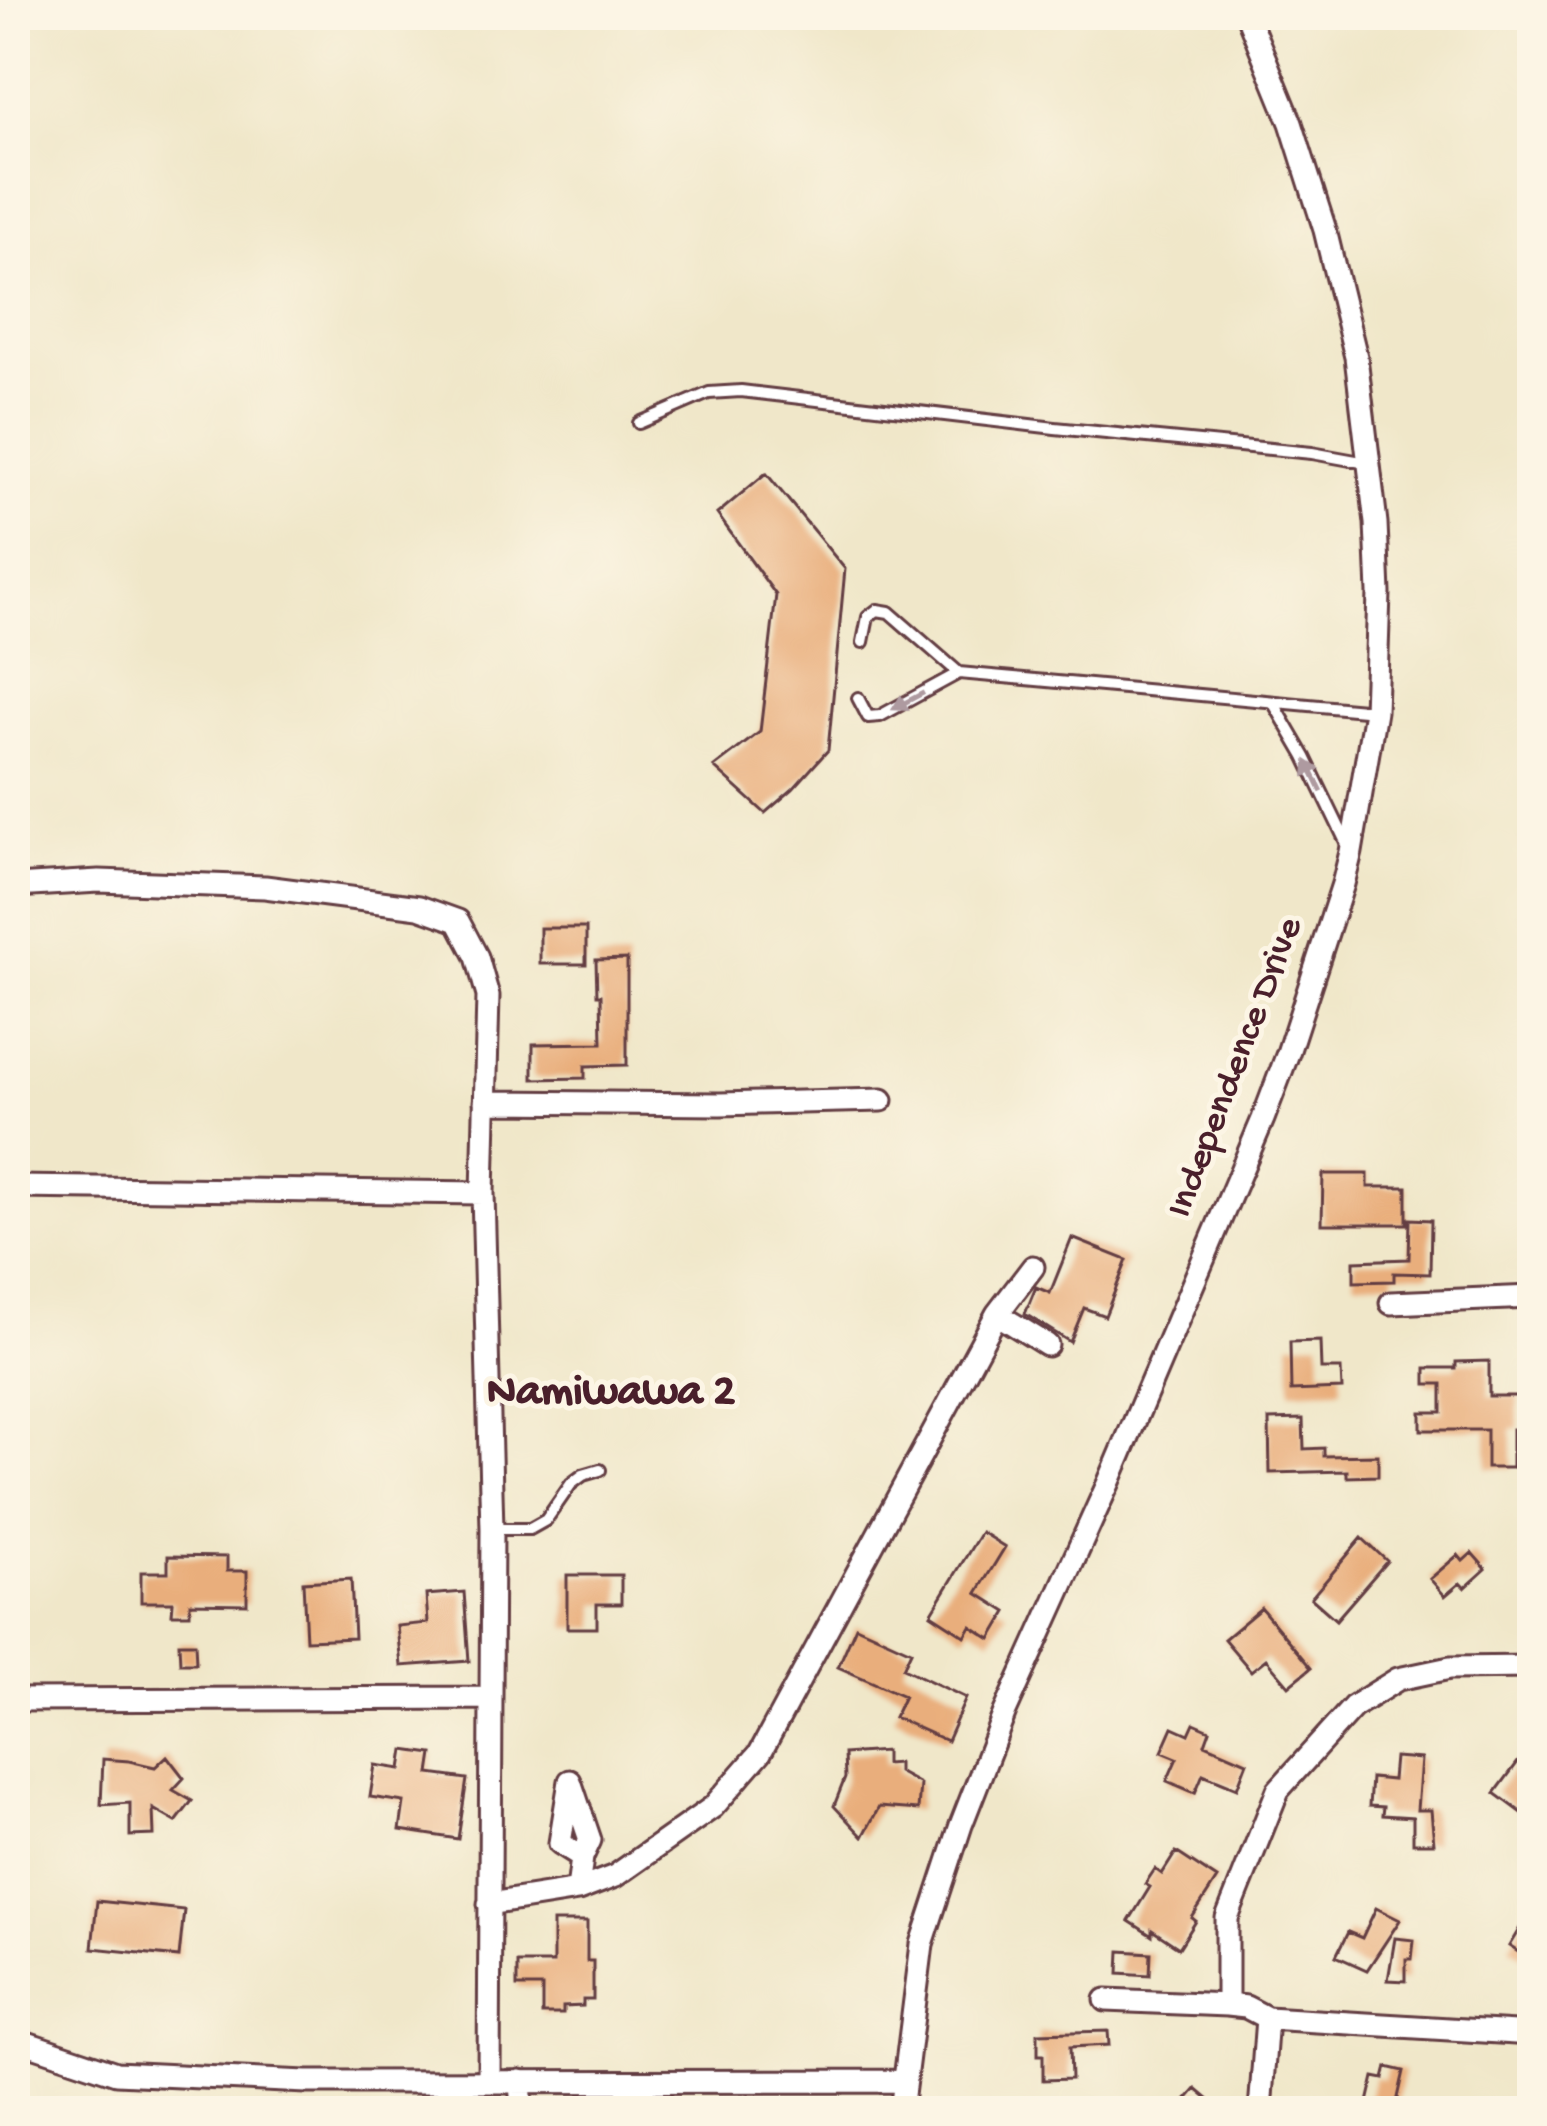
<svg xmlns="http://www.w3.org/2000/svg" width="1547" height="2126" font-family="'Gochi Hand',sans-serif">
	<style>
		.building { fill: #e9ae7c }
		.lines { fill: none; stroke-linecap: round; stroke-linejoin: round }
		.lane-casing { stroke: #633d43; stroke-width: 16 }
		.street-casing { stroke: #633d43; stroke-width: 27 }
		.lane { stroke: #fff; stroke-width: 10 }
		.street { stroke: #fff; stroke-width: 21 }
		.oneway { fill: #ae9aa0 }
		.labels { text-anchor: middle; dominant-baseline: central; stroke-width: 10; stroke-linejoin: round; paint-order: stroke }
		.street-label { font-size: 39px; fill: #4a1f2b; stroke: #fcf5e5 }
		.quarter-label { font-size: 45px; font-weight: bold; fill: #4a1f2b; stroke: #fcf5e5 }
	</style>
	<rect width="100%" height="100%" fill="#fcf5e5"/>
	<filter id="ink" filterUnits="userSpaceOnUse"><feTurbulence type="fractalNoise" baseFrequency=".00833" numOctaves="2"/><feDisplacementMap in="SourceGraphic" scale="24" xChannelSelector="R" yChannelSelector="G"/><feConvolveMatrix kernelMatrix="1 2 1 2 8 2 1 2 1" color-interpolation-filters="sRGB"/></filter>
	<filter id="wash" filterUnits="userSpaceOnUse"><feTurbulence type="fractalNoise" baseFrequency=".004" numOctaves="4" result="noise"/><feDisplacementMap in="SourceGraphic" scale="48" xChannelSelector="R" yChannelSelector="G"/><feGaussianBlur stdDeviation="2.7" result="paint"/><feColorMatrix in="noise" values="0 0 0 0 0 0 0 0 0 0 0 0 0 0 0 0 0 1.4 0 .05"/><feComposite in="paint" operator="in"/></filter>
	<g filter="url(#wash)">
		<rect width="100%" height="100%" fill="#f0e7c9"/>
		<g id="blocks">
			<path class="building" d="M766,473l79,96 -17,181 -35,39 -28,24 -51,-46 46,-35 16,-137 -59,-81z
				M540,928h46v36h-46z
				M627,959v106l-42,1v12l-52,1v-35l69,-1 -1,-48h-4l-1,-35z
				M1323,1174h45v13h39v37h-85z
				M1410,1219l21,1 -1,54 -36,-1v8l-40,1v-21l55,-2z
				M1072,1238l55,22 -22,56 -21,-8 -14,34 -45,-28 11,-27 14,6z
				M1320,1341l1,28h20l1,20 -51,2 -1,-49z
				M1489,1361v35h29v33h-6v39h-25v-38h-66v-18h21v-28h-16v-16h30v-6z
				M1303,1419l1,30 20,-1v8l54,-1v21l-31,1v-6l-77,2 -1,-53z
				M981,1532l24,15 -28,46 30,19 -16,27 -20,-13 -6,10 -34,-22z
				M1362,1538l25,23 -51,59 -25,-22z
				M1472,1553l14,16 -21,19 -5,-5 -15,13 -15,-17 28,-24 5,6z
				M168,1556l59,1v14h20v33l-57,-1v11h-18l1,-12h-32v-30h27z
				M567,1575h54v29h-24v24h-30z
				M351,1579l3,59 -48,2 -3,-58z
				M464,1592l5,69 -68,5 -4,-40 31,-3 -2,-28z
				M1261,1608l50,60 -22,18 -23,-27 -15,12 -27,-32z
				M856,1626l55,25 -8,17 63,30 -19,43 -53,-24 10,-21 -66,-29z
				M179,1643h16l1,20h-16z
				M1194,1723l16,7 -5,14 42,18 -10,26 -34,-14 -8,19 -28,-12 10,-23 -15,-6 11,-25 16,7z
				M1532,1743v57l-10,13 -27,-20z
				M404,1750l29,4 -3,20 37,5 -9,60 -58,-9 4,-28 -34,-5 5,-32 26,4z
				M885,1751v13l13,-1v9l22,12 -2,26 -39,-3 -16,30 -29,-31 11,-28 -1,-24z
				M167,1756l17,22 -11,12 19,11 -16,21 -23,-13 1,26 -24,1v-33l-29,2 2,-46 26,2 26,6z
				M1394,1757l27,2 -4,51h14l3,33h-21v-26l-31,-2 1,-8 -14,-1 2,-28 21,2z
				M1176,1852l41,27 -25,39 4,3 -17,27 -27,-18v6l-23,-15 21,-34 -5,-3 10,-15 7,5z
				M97,1901l87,9 -5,47 -87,-9z
				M1376,1908l24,12 -33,50 -31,-14 12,-24 14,6z
				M1532,1908v53l-23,-15z
				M553,1922h34v39h6v39h-10v6l-20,1v7h-21v-27h-25v-24h36z
				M1395,1938l19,2 -2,19h-6v22l-18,-1z
				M1120,1951l31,2 -1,22 -31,-2z
				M1108,2031l1,14 -39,2 1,32 -28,1v-25h-5v-22z
				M1387,2067l17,4 -9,40h-29l8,-34 10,2z
				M1196,2089l26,22h-45z"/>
		</g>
	</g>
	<g filter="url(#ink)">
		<use href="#blocks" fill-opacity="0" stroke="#633d43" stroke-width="3"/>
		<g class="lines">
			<defs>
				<path id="lane" d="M639,423l70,-30 32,-2 314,37 257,25 55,10
					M959,673l416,38
					M858,698l10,19 12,-1 79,-43 -70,-61 -12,-2 -9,7 -5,25
					M1273,702l32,55 42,87
					M492,1529h38l16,-9 25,-36 12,-9 17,-5"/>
				<path id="street" d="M15,886l84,-5 166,6 154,20 39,14 19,36 11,39 -5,197
					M485,1102l235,2 162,-4
					M15,1187l468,6 9,336 -1,169
					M1033,1267l-36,47 50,31
					M1391,1303l141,-6
					M1532,1667l-82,1 -52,11 -45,28 -75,83 -51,128v87l19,2 21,11 265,16
					M15,1700l476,-2 -2,383
					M578,1890l4,-33 8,-17 -20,-59 -10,62 22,14
					M489,1904l89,-14 37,-14 98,-69 47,-54 237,-439
					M1106,2000l121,5
					M15,2039l101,34 191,9 596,-1
					M520,2081l2,30
					M901,2111l21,-167 39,-119 44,-113 103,-228 155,-365 25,-66 55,-169 8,-32 24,-141 4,-118 -3,-70 -20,-166 -31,-127 -34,-107 -44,-108
					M1260,2111l7,-93"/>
			</defs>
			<use href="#lane" class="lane-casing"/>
			<use href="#street" class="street-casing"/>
			<use href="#lane" class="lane"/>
			<use href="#street" class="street"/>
		</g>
		<defs><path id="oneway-solid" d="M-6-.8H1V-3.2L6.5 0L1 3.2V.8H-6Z" transform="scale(3)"/></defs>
		<g class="oneway">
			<use href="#oneway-solid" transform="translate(908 701) rotate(152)"/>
			<use href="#oneway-solid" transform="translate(1314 776) rotate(-116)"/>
		</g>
	</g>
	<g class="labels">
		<g class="street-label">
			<text transform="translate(1237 1068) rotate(-69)">Independence Drive</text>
		</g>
		<g class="quarter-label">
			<text x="611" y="1393">Namiwawa 2</text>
		</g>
	</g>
	<rect width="1547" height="2126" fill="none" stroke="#fcf5e5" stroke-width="60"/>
</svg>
